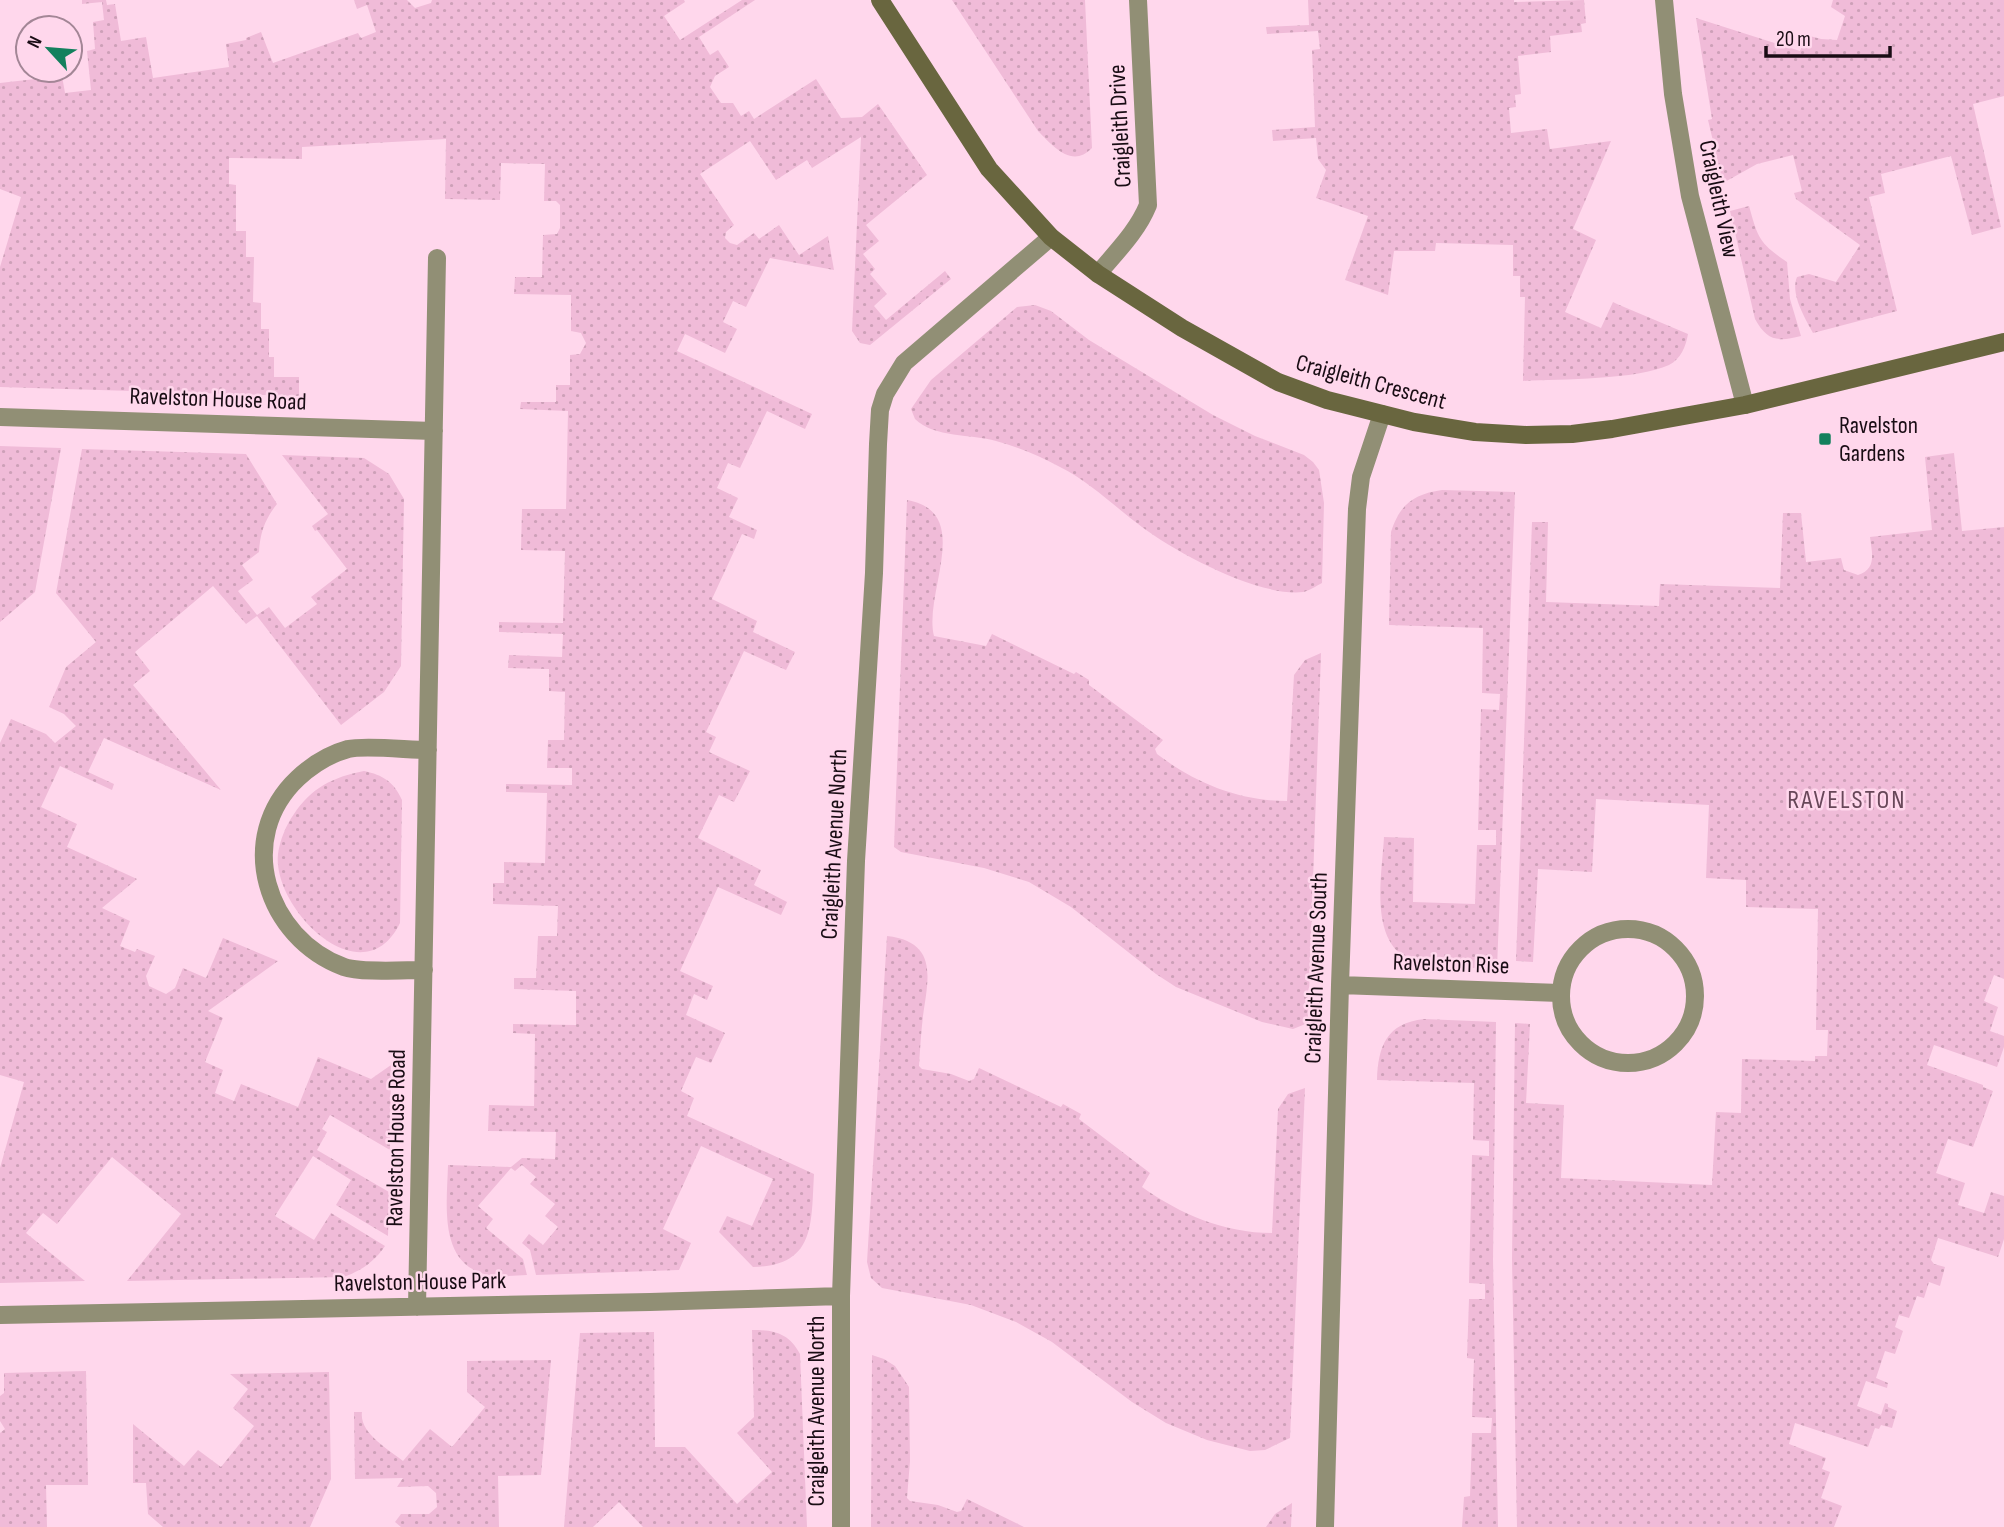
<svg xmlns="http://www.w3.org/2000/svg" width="2004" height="1527" font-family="'Sofia Sans Condensed',sans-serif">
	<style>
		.grass { fill: url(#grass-dots) }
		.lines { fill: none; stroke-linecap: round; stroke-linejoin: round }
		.street { stroke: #918f75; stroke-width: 18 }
		.secondary { stroke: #69663f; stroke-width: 18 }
		.poi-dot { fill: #13805d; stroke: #ffd7ec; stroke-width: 2.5 }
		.labels { text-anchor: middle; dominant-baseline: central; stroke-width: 5; stroke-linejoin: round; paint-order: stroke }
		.street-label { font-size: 24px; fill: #190c14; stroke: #ffd7ec }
		.poi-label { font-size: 24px; fill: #190c14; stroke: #ffd7ec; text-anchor: start }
		.neighbourhood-label { font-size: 26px; letter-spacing: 2px; fill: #684759; stroke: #ffd7ec }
	</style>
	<defs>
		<pattern id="grass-dots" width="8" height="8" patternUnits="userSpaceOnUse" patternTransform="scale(1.75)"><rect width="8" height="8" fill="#f0bbd8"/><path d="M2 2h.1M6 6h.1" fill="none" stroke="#cda0b8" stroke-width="1.8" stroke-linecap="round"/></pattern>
	</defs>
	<rect width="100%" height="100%" fill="#ffd7ec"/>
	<path class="grass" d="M82,0h24l1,5 8,-1 6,37 25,-4 7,41 76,-11 -3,-23 20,-4v-2l15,-6 12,31 85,-30 3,5 15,-6 -9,-27 -10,4 -3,-9h53l8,8 16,-5 1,-3h252l1,2 -21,14 16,24 62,-40h13l-56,37 11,18 8,-5 11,17 -14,9 -5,11 11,16h12l8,13 8,-5 5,8 62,-40 25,39 21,-1 16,-13 49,71 -61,50 13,16 -16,13 12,15 -5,5 17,20 -13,12 12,14 59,-49 6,8 -81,66 -10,-2 -8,-12 9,-194 -49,31 -5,-8 -31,20 -26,-39 -50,33 34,51 -8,7 -1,6 5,5 7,2 17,-12 5,6 20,-14 20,30 29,-19 6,34 -64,-12 -24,49 -13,-6 -10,21 14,7 -12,24 -40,-19 -8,17 135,63 -7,15 -38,-18 -27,57 -12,-5 -11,25 21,10 -9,19 28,13 -3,9 -12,-5 -30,65 45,22 -4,11 42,20 -9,18 -42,-19 -38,81 10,5 -7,15 41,19 -16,31 -15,-7 -21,43 63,32 -7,15 33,17 -6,13 -63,-28 -38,84 33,15 -6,14 -13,-6 -8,21 39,18 -14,30 -15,-6 -15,34 13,7 -7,18 127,58c-3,49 2,92 -61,93l-34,-35 8,-16 25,10 21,-47 -72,-33 -38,83 28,14 -12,27 -143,5 -6,-25 -8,-7 7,-9 14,11 15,-18 -13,-11 10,-12 -25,-20 6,-7 -14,-12 -7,6 -4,-3 -33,38 15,13 -7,9 37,31 4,16c-11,0 -22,2 -33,1 -57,-7 -47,-70 -46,-111l63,2 11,-9 33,1 1,-27 -68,-1 1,-26 45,1 1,-72 -22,-1v-9l63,1v-34l-62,-2v-11h22l2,-42h19l1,-30 -65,-2v-21h11v-21l41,1 2,-70 -41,-1v-8l66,1v-17h-25l1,-28h16l1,-48 -16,-1v-22l-41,-1 1,-13 53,2 1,-23 -64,-2v-10l64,1 2,-72 -44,-1 1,-41h44l2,-98 -48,-2 1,-7h35v-17h14v-30l10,-1 6,-11 -5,-10 -10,-2v-36l-57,-1 1,-17h27l1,-42 14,-1 3,-6v-23l-4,-4h-12l1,-37 -44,-1 -1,37 -55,-1 1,-60 -144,8v12l-73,-1v26l7,1v46h10v26h8l-1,45 8,1v26h8v28h5v20h25v19l-299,-9v-120l21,-70 -21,-8v-106l62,-7 3,17 26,-3 -4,-39 8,-2 -2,-27 11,-2 -2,-18 -20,2z
		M952,0h133l7,148c-20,21 -39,-2 -54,-17z
		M1308,0h206v2l70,-2 2,23 -5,1 1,8 -32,4 1,16 -33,4 3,38 -6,1 1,12 -7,1 2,25 36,-4 3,20 61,-8 -38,88 23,11 -31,72 36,16 12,-26 4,2 71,30c-2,12 -7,25 -19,31 -32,15 -109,14 -146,16l2,-84h-5v-21h-7v-31l-77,-2 -1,8h-41l-6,44 -43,-15 23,-64 -52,-18 10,-28 -8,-11 -2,-21 -43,3 -1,-11 43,-3 -3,-77 8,-1 -2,-18 -51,3 -1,-7 43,-2z
		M1833,0h171v96l-31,8 28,123 -29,8 -21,-79 -70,18 4,19 -16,4 28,114 -84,22c-8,-15 -23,-39 -16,-56l12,-3 27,8 24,-37 -64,-46 -2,-6 8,-2 -9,-36 -36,9 -34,19 -15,-63 4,-1 -16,-101 104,33 6,-16 15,4 16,1 8,-24 -14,-9z
		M1749,206c9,32 10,37 38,56l3,37 11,37c-23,6 -34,5 -46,-17l-25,-108z
		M1035,305l16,6 38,29 124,75 42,21 49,19 9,7 6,8 5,33 -2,80c-6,3 -13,8 -19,9 -45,5 -126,-39 -161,-65 -27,-20 -52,-45 -82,-60 -20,-11 -42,-20 -64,-26 -24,-7 -62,-3 -81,-22l-4,-10 20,-29 86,-73z
		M0,446l61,2 -26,144 -35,30z
		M82,449l164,5 31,50c-12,15 -17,29 -18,48l-17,13 11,15 -15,11 19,24 12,-8 16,21 32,-24 -6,-7 36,-28 -30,-39 -2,1 -3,-5 16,-12 -46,-59 82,3 25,16 15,25 -3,167 -17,26 -43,33 -84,-109 -11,8 -33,-38 -78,66 15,19 -17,14 88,105 -117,-52 -16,34 26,12 -2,6 -52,-24 -19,41 36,17 -10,23 70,32 -35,29 28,13 -10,25 15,6 2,-3 18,7 -9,20 3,10 17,8 9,-6 8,-20 23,10 17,-40 55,23 -70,50 15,7 -18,44 18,8 -8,23 19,8 7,-17 57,23 20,-50 53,22 20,-14 -1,85 -60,-35 -8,14 5,3 -10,18 72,42 -1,44 -52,-31 15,-25 -38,-24 -38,60 39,24 17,-27 54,33c-11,16 -23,24 -41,31l-217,4 54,-67 -69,-57 -55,67 -14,-11 -17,20 59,48 -85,2v-115l24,-86 -24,-7v-332l11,-24 35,15 9,9 21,-17 -12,-12 -15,-7 17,-40 30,-25 -40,-49z
		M1954,453l8,78 42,-4v452l-10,-4 -10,26 14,6 -8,24 14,5v11l-7,20 -63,-22 -7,20 56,20v2l10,4 -20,56 -25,-8 -12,34 29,10 -7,22 26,8 7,-21 13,4v43l-6,18 -60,-19 -7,22 3,4 11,3 -5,19 -11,-4 -5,16 -7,-2 -8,22 -10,-3 -4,12 8,4 -8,23 -10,-3 -9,27 12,5 -1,5 -21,-7 -9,25 24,9 4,-12 3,1v3l9,4 -5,17 -11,-3 -2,4 -4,-1 -7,19 -73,-24 -6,21 37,14 -4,11 8,3 -9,26 21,8 -8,21h-317l-5,-268 3,-236 15,1 -4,79 38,2 -3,73 151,7 4,-73 25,1 1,-54 73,2v-5h12l1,-26h-12l2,-121 -72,-2v-27l-40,-2 3,-73 -113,-6 -4,73 -54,-3 -5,93 -17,-1 16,-439h16l-2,80 113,4 1,-22 120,4 3,-75h18l5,49 35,-4 3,12 14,5c19,-6 14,-22 12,-38l62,-7 -7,-73z
		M1442,490l73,2 -18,477c-23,-2 -58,1 -81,-6 -49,-17 -34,-86 -32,-126l30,1 -1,64 62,2 2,-59h19v-15h-18l3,-121 18,1 1,-16 -18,-1 1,-65 -94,-3 2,-93c9,-28 23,-38 51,-42z
		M907,500c68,12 16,93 27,136l52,10 6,-12 82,40 2,-2 13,8v5l74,55 -8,9 2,5c38,29 82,47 130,47l7,-126 11,-15 16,-7 -13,370 -15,6 -31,-7 -86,-35 -20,-13 -85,-67 -42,-25 -45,-14 -83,-16 -7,-5z
		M364,771c19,4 30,11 38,29l-2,123c-37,76 -128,-14 -122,-69 2,-14 8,-29 16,-40 17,-26 39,-37 70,-43z
		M887,936c52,6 41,43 36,80 -2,17 -3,33 -4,50l3,3 29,5 18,7 5,-2 5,-11 82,39 2,-3 18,10 -2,5 71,54 -8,14c38,27 82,46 130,46l6,-124 10,-15 17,-6 -15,350 -25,12 -15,1 -43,-11 -41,-17 -34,-21 -80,-60 -36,-20 -45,-17 -89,-17 -11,-10 -4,-16z
		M1424,1019l72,3 -3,237 5,268h-36l2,-30 6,-1 2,-63h19l1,-15 -20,-1 2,-58 -7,-1 2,-59h16v-15l-16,-1 3,-128 17,1v-15l-16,-1 1,-57 -97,-3c1,-34 10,-57 47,-61z
		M752,1330c22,0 37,3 48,24l7,173h-164l-24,-25 -26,25h-29l16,-194 74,-1 1,115h30l52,57 35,-32 -35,-39 17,-16z
		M872,1355l12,4 11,7 14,21 1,74 -3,37 3,3 28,4 19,7 4,-1 6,-12 57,28h-153z
		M551,1360l-10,115 -43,1 1,51h-98l-6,-5 6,-8h28l8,-7 -1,-14 -8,-7 -31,1 6,-9 -48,1 -1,-67h8c-3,21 26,37 41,49l27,-32 22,18 33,-40 -18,-15v-31z
		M86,1371l2,114h-42l1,42h-47v-94l5,-4 -5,-8v-25l4,-3v-20z
		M329,1372l2,107 -21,48h-147l-15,-13 -2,-31h-13v-59l51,42 14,-16 23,17 33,-41 -21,-18 15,-19 -18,-15z
		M1292,1503l-1,24h-25l9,-13z"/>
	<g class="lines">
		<path class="street" d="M1664,0l9,94 17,102 55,209
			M1098,274c18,-22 39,-42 50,-69l-10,-205
			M0,417l434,14
			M1561 996a67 67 0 1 1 134 0a67 67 0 1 1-134 0Z
			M424,970c-20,0 -64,3 -80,-3 -78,-29 -110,-129 -46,-189 14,-13 32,-24 50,-29 17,-4 61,1 80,1
			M1340,985l220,8
			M417,1307l20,-1049
			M0,1315l650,-13 191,-6
			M841,1527v-231l15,-435 18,-288 4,-129 2,-34 5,-16 19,-31 147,-126
			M1325,1527l15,-542 17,-476 4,-32 21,-63"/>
		<path class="secondary" d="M880,0l109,169 62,68 47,37 84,54 96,54 49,18 87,22 61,10 51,3 46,-1 40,-5 133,-24 259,-63"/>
	</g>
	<rect class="poi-dot" x="1818" y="432" width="14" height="14" rx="3.5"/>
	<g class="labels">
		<g class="street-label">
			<text transform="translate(1120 126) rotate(-93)">Craigleith Drive</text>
			<text transform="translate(1719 199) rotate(78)">Craigleith View</text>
			<text transform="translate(1371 382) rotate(15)">Craigleith Crescent</text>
			<text transform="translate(218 399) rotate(2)">Ravelston House Road</text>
			<text transform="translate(834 844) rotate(-87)">Craigleith Avenue North</text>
			<text transform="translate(1451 964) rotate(2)">Ravelston Rise</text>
			<text transform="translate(1316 968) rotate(-88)">Craigleith Avenue South</text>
			<text transform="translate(396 1138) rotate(-89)">Ravelston House Road</text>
			<text transform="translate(420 1282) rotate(-1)">Ravelston House Park</text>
			<text transform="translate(816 1411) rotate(-90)">Craigleith Avenue North</text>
		</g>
		<g class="poi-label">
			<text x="1839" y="425">Ravelston<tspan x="1839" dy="28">Gardens</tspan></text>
		</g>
		<g class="neighbourhood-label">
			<text x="1847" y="800">RAVELSTON</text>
		</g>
	</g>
	<g transform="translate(49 49) rotate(296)"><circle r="33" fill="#ffd7ec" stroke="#a38696" stroke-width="2"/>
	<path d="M0-5L12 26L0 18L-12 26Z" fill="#13805d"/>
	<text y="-10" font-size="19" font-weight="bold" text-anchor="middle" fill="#190c14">N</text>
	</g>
	<path d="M1766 46v10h124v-10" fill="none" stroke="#190c14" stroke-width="3.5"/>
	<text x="1776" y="46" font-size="21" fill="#190c14" stroke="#ffd7ec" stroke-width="5" paint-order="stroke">20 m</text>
</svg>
